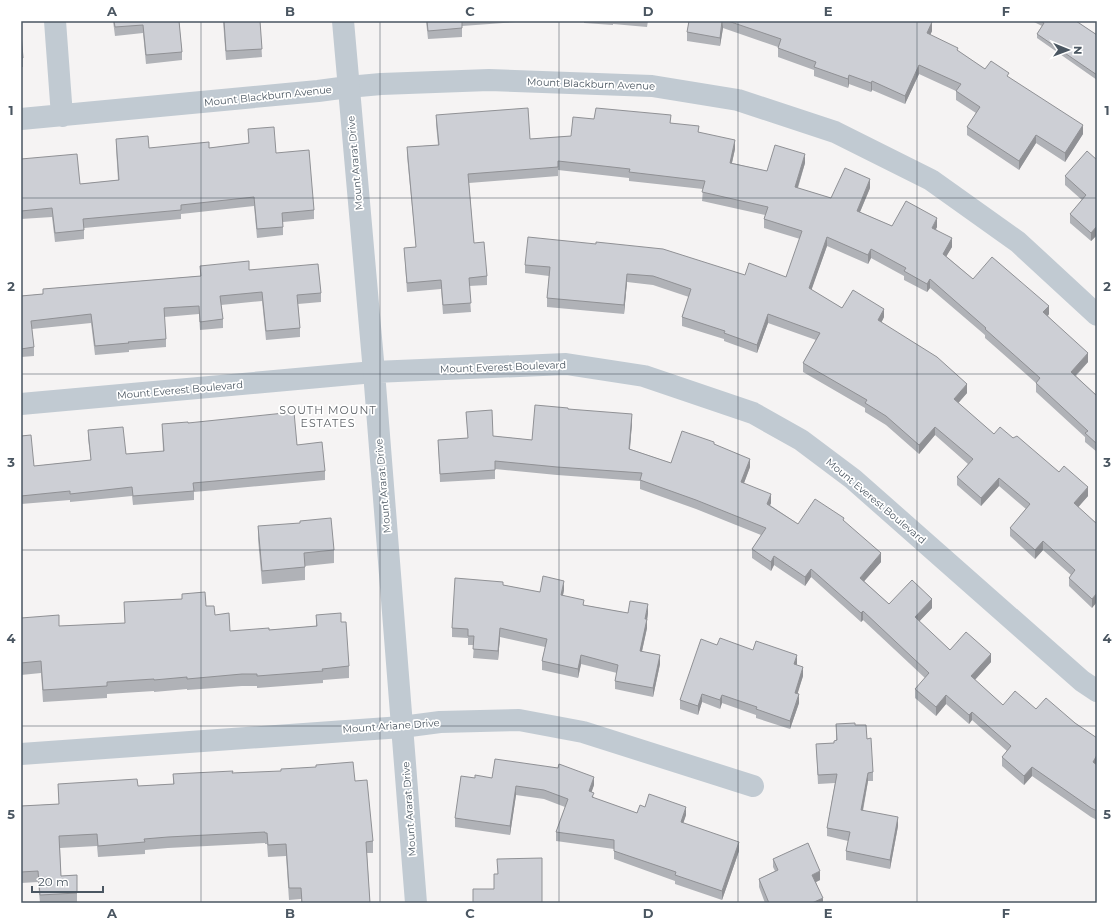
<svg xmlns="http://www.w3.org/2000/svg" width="1118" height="924" font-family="Montserrat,sans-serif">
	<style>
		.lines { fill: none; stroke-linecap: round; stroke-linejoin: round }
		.minor { stroke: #c1cad2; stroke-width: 22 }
		.tertiary { stroke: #c1cad2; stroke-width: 22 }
		.wall { fill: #b0b2b7 }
		.shaded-wall { fill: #909195 }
		.building { fill: #cdcfd5; stroke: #909195 }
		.grid { fill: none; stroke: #4a5661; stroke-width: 1; stroke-opacity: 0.55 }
		.labels { text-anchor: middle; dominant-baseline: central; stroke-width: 3.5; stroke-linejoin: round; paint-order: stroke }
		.street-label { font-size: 10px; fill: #4a5661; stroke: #fff }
		.neighbourhood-label { font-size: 11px; letter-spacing: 1px; fill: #5f6368; stroke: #fff }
		.neatline { fill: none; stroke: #4a5661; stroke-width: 1.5 }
		.grid-label { font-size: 13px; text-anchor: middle; font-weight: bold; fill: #4a5661 }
	</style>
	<rect width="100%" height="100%" fill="#f5f3f3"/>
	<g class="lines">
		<path class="minor" d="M55,21l7,95
			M21,119l297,-28 30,-4 33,-3 108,-4 163,6 86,14 97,32 96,48 87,62 79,73
			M21,404l353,-32
			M21,754l381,-27 38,-5 79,-2 64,12 170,54"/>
		<path class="tertiary" d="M343,21l31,351 42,531
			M374,372l192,-8 78,12 109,37 48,27 52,39 229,202 15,10"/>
	</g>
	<path class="wall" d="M113,21h66l3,31v8l-36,4 -3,-31 -28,3z
		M223,21h44l-7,1 2,35 -36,3z
		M426,21h90v1l-54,4v11l-34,2z
		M584,21h64l-1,6 -34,-3v1l-29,-2z
		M689,21h240l3,10 -2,4 28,16 27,18 24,9 74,56 -18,28 -29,-19 -17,27 -52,-35v-8l9,-14 -20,-13v-9l-37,-17 -14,30 -33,-14 -1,2 -22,-8 -1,4 -34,-12v-6l-36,-13v-10l-55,-19 -3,18 -33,-5v-9z
		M1032,21h44l21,14v45l-60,-42v-4l5,-8z
		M21,33l2,25v9h-2z
		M436,115l94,24 41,-3 23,-17 77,4 28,9 36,17 -3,14 35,8 38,-8 -7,25 33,10 39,-10 -10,24 32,14 45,1 -1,2 16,18 -6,9 27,23 76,35 -1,2 40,46 -12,14 21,20v56l-12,-10v-5l-49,-45v-9l-51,-45v-3l-55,-47 -3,4 -23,-12v-4l-33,-18 -3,6 -41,-18 -16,44 31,18 42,9 -3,6 86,70 -9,10 36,31 19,4 46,34 29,24 -10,11 19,17 -5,84 -23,-22v-8l2,-3 -28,-25 -8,9 -25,-23v-8l16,-19 -27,-23 -18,20 -24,-21v-8l11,-13 -33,-29 -16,19 -33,-29 -21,-13v-4l-62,-36v-9l13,-23 -48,-17 -11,30 -33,-12v-2l-42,-13v-9l7,-20 -36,-12 -26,-3 -3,32 -77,-7v-9l2,-22 -24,-3v-8l261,12 14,-38 -36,-11v-9l1,-4 -63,-14 1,-12 -74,-8v-3l-71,-8v6l-89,7 5,60 13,33v9l-18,1 2,26 -28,2 -2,-25 -34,3 -3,-44 12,-1 -9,-91v-9l31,-2 -2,-21z
		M248,129l28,24 38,57v9l-31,3v13l-26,3 -3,-32 -73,8v5l-97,9v11l-29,3 -3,-25 -31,2v-60l59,25 38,-4 -2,-32v-9l33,9h60l40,-5z
		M1097,160v75l-6,6 -21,-18v-9l12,-14 -17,-15v-9z
		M200,266l49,4 72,23v9l-23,2 2,24v9l-34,3 -4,-39 -41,4 2,14v9l-23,2 -1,-16 -35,3 2,22v8l-37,3v2l-34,3 -4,-32 -59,6 2,18v9l-13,1v-61l22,-2v-5l157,-13z
		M568,409l64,14 -2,26 41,14 43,-19 36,23 -6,16 27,20 -1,2 28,19 46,-3 37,41 -17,19 25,23 43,4 -13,13 31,29 41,12 -16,18 28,25 94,60v55l-6,-3 -59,-41 -8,9 -22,-19v-9l5,-6 -35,-31 -3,4 -23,-20 -10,12 -21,-18v-9l10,-11 -62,-58 -2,2 -50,-45 -6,9 -31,-21 -3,6 -19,-13v-9l9,-14 -65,-26 -56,-20v-8l-83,-6 -62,-6v10l-55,3 -2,-42 30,-2 -2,-26 27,24 39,4z
		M188,423l109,22 28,26v9l-131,12v8l-61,5 -1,-9 -62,6v-2l-49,4v-68l13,30 57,-6 -3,-21v-9l38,24 37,-3 -1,-27z
		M258,526l76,24v13l-29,3v14l-43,4 -4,-45z
		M503,585l37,7 24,-2 -1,5 21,10 44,8h20l-1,7v8l-5,23 18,13 -7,33 -38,-8v-8l2,-8 -36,-9 -3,14 -36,-8v-9l3,-14 -45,-10 -2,23 -25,-2 1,-13h-6v-7l-16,-1v-9z
		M182,594l24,12 24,25 39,-1 47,-4v-11l25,7 8,44v12l-26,2v3l-66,5v-2h-15l-55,4v-1l-33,3v-1l-47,3v4l-64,4 -2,-29 -20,2v-57l38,8 66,-3 -1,-21 58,-3z
		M717,645l36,5 44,14v1l6,11 -6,18 2,9 -9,26 -34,-11v-3l-34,-12 -2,6 -18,-7 -4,13 -18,-6v-9z
		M836,724l19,1 12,14 6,33v9h-5l-5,30 35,15 -8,43 -44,-9v-9l2,-10 -21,-5v-8l8,-45 -17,1 -2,-40 18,-1 2,-2z
		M232,773l123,8 18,60v12h-6l3,50h-69v-4l-12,1 -3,-44 -18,1 -1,-13h-2v-1l-97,5 -23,2v4l-47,3 -1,-11 -37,2 1,28 16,-1v28h-37l-2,-21 -17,1v-77l38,-2 -1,-20 80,2 35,-2v-10z
		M475,778h17l102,7 -3,7 3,6 43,15 8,-6 41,8 -3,8 56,28 -17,49 -47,-16v-3l-61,-22v-10l-58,-8v-9l9,-25 -21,-8 -28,-4 -6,40 -55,-8v-9z
		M773,859l47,21 -4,2 7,21h-58l-6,-16v-8l16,-8 -2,-4z"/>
	<path class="shaded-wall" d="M723,21v7l-3,18v-8z
		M932,22v9l-5,11v-9z
		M919,65v9l-14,30v-8z
		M849,75v9l-1,4v-9z
		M872,81v9l-1,2v-9z
		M1083,125v9l-18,28v-9z
		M1036,135v8l-17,27v-9z
		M735,140v9l-5,22v-8z
		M805,154v9l-10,33v-9z
		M870,179v9l-13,31v-8z
		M937,218v9l-5,9v-8z
		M1097,226v9l-6,6v-8z
		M827,237v9l-18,51v-9z
		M952,238v9l-9,15v-8z
		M871,249v9l-3,6v-9z
		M627,274v8l-3,32v-9z
		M930,279v9l-3,4v-8z
		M1049,306v8l-6,7v-9z
		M884,309v8l-6,12v-9z
		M768,314v9l-11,30v-8z
		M1088,353v9l-17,18v-8z
		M967,384v9l-13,15v-9z
		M632,414v9l-3,35v-9z
		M935,427v8l-16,19v-9z
		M750,459v8l-9,24v-9z
		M999,478v8l-18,20v-8z
		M1088,487v9l-14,16v-9z
		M771,494v9l-4,9v-8z
		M1043,541v9l-8,9v-9z
		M881,553v9l-21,24v-8z
		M774,556v9l-3,6v-9z
		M811,569v8l-6,9v-9z
		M564,581v9l-3,14v-9z
		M1097,593v9l-5,6v-9z
		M932,599v9l-17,18v-9z
		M648,604v9l-1,7v8l-7,32v-9l5,-32z
		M863,611v9l-2,2v-9z
		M500,628v9l-2,23v-9z
		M991,654v8l-20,22v-8z
		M581,655v9l-3,14v-9z
		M660,655v9l-7,33v-9z
		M797,655v9l-3,9v-9z
		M803,667v9l-8,26v-9z
		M702,694v8l-4,13v-9z
		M799,694v9l-9,26v-8z
		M722,695v8l-2,6v-9z
		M946,695v9l-10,12v-9z
		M972,712v8l-3,4v-9z
		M1097,755v9l-4,7v-9z
		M1032,767v9l-8,9v-9z
		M868,773v8l-7,38v-9z
		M594,777v8l-5,15v-9z
		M516,786v9l-6,40v-9z
		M686,807v8l-5,15v-8z
		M898,817v9l-8,43v-9z
		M739,842v9l-17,49v-9z
		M820,871v9l-8,4v-9z
		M823,898v5h-11z"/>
	<path class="building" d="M114,21h65l3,31 -36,3 -3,-30 -28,2z
		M224,21h36l2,28 -36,2z
		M427,21h35v7l-34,3z
		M689,21h33l-2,17 -33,-6z
		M728,21h201l3,1 -5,11 31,15 -1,2 28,19 6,-8 18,12 -2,3 76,49 -18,28 -29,-18 -17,26 -52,-34 13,-20 -24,-16 5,-7 -42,-19 -14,31 -33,-15 -1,2 -22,-8 -1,4 -34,-12 2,-5 -38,-14 3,-9z
		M1041,21h35l21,14v40l-60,-41 7,-11z
		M21,33l2,25h-2z
		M528,108l2,31 41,-3 2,-19 21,2 2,-11 75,7 -1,8 29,3 -1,6 37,8 -5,23 37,8 8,-26 30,9 -10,33 36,11 14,-30 25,11 -13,32 35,15 14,-25 31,17 -5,10 20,10 -9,16 30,25 19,-22 57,49 -6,6 45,41 -17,19 26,24v48l-12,-11 3,-2 -52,-48 4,-5 -55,-49 1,-1 -56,-49 -3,5 -23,-13 2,-3 -35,-19 -3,6 -41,-18 -18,51 33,20 11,-18 31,19 -6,11 59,37 30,27 -13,15 40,35 6,-7 13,11 4,-2 42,36 5,-6 24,21 -14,16 23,21v69l-5,6 -23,-21 6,-8 -32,-29 -8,9 -25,-22 20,-24 -31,-26 -18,20 -24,-21 16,-18 -38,-32 -16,18 -33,-29 -21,-13 2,-3 -64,-37 17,-30 -52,-19 -11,31 -33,-12 1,-2 -43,-14 9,-28 -38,-13 -26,-2 -3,31 -77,-7 3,-31 -25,-2 3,-28 68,7v-2l67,7 82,26 4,-12 37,14 16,-46 -38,-12 4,-12 -66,-15 3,-11 -76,-9 1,-3 -72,-8v6l-90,7 6,69 10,-1 3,34 -18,2 2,25 -28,2 -2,-25 -34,3 -3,-35 12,-1 -9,-100 32,-2 -3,-30z
		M274,127l2,26 33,-3 5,60 -32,3 1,14 -26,2 -3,-32 -73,8v5l-98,9 1,11 -29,3 -3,-25 -31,3v-52l56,-5 3,30 39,-4 -3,-41 32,-3 1,12 60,-6v6l40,-5 -1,-14z
		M1087,151l10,9v66l-6,7 -21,-19 16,-19 -21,-19z
		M249,261v9l69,-6 3,29 -24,2 3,33 -34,3 -4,-39 -42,4 3,23 -23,3 -1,-16 -35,2 2,31 -38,3 1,1 -34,3 -4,-32 -60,7 3,26 -13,2v-53l22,-2v-5l158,-13 -1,-10z
		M535,405l33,3v1l64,5 -3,35 42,14 11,-32 32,11v2l36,15 -9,23 30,12 -4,10 31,20 17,-25 29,19 -1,2 38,33 -21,25 29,26 23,-24 20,19 -17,18 35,33 16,-18 25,22 -20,22 32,29 12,-14 21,18 10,-11 29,25 22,15v17l-4,7 4,3v46l-6,-3 -59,-41 -8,9 -22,-19 9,-11 -39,-34 -3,3 -23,-20 -10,12 -21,-18 14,-16 -66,-62 -2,2 -50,-44 -6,8 -31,-21 -3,6 -19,-13 14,-21 -70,-28 -56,-20 2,-7 -85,-6 -62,-6v9l-55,4 -2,-34 30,-2 -2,-26 26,-2 1,26 39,4z
		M294,412l3,33 25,-3 3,29 -132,12 1,8 -61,5 -1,-9 -62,7v-3l-49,5v-60l10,-1 3,31 57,-6 -3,-30 35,-3 3,27 38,-3 -2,-27 26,-2v1z
		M331,518l3,32 -30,3 1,14 -43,4 -4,-45 42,-3v-2z
		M543,576l21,5 -3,14 23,5 -1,5 45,8 2,-12 18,3 -3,15h2l-7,32 20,4 -7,33 -38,-7 3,-16 -37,-10 -3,14 -36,-8 5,-22 -47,-11 -2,23 -25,-2 1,-13h-6v-7l-16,-1 3,-50 48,4v3l37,7z
		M205,592l1,14h8l1,9 14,-2 1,18 39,-3v2l48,-4 -1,-11 25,-2v9h5l3,44 -27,3 1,2 -66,5v-2h-15l-55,5v-2l-33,3v-1l-47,3v4l-64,4 -2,-29 -20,2v-45l38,-3v11l66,-3 -1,-21 58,-3v-5z
		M720,638l33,12 3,-9 41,14 -3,9 9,3 -8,26 4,1 -9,27 -34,-12 1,-2 -35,-12 -2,5 -18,-6 -4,12 -18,-6 21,-61 16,6z
		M855,723v2h11l1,14 4,-1 2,34 -5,1 -7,37 37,7 -8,43 -44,-9 4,-19 -23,-4 10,-54 -19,1 -2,-31 18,-1v-2l3,-1 -1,-16z
		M495,759l63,9 1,-4 35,13 -5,14 5,2 -2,4 45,16 3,-8 5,2 4,-13 37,13 -5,15 58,20 -17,49 -47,-16 1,-3 -62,-21v-11l-58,-8 12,-33 -24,-9 -28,-4 -6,40 -55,-8 6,-42 14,2v-3l17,3z
		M353,762l2,19 12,-1 6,61 -7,1 4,61h-68l-1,-15h-12l-3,-44 -18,1 -1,-12h-2v-1l-97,5 -24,2 1,3 -47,4 -1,-12 -38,2 2,40 16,-1v18l-37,2 -2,-24 -17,1v-66l38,-2 -1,-20 79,-5 1,7 36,-2 -1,-10 60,-3 -1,2 49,-2v-2l35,-2v-2z
		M808,843l12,28 -8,4 11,23 -11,5h-43l-10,-24 19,-9 -5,-11z
		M542,858v45h-69v-14h21v-15h4l-1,-15z"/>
	<path class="grid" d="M201,21v882M380,21v882M559,21v882M738,21v882M917,21v882M21,198h1076M21,374h1076M21,550h1076M21,726h1076"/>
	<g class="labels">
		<g class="street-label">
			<text transform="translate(591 84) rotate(2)">Mount Blackburn Avenue</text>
			<text transform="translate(268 96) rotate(-6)">Mount Blackburn Avenue</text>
			<text transform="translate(355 163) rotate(-95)">Mount Ararat Drive</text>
			<text transform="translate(503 367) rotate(-2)">Mount Everest Boulevard</text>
			<text transform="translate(180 390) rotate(-5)">Mount Everest Boulevard</text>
			<text transform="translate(383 486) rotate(-95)">Mount Ararat Drive</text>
			<text transform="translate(876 501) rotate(40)">Mount Everest Boulevard</text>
			<text transform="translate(391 726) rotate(-4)">Mount Ariane Drive</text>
			<text transform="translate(409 809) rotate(-94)">Mount Ararat Drive</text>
		</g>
		<g class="neighbourhood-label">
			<text x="328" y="410">SOUTH MOUNT<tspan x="328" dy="13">ESTATES</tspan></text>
		</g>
	</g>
	<rect width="1118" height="924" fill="none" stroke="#ffffff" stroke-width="44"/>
	<g transform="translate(1068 50) rotate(91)" stroke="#ffffff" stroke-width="3" paint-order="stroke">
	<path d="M0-3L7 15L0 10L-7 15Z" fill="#4a5661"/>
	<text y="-6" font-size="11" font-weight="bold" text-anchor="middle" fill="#4a5661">N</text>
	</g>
	<path d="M32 886v6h71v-6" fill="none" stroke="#4a5661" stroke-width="2"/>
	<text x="38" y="886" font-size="12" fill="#4a5661" stroke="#ffffff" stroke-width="3" paint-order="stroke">20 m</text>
	<rect x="22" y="22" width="1074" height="880" class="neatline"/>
	<g class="grid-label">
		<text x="112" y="16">A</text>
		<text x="290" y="16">B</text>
		<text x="470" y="16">C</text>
		<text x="648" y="16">D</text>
		<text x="828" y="16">E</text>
		<text x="1006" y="16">F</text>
		<text x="11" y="115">1</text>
		<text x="1107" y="115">1</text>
		<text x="11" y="291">2</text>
		<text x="1107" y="291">2</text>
		<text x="11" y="467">3</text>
		<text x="1107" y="467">3</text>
		<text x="11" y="643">4</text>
		<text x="1107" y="643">4</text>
		<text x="11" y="819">5</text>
		<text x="1107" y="819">5</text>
		<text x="112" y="918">A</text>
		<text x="290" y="918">B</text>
		<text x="470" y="918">C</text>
		<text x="648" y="918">D</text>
		<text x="828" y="918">E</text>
		<text x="1006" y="918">F</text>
	</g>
</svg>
